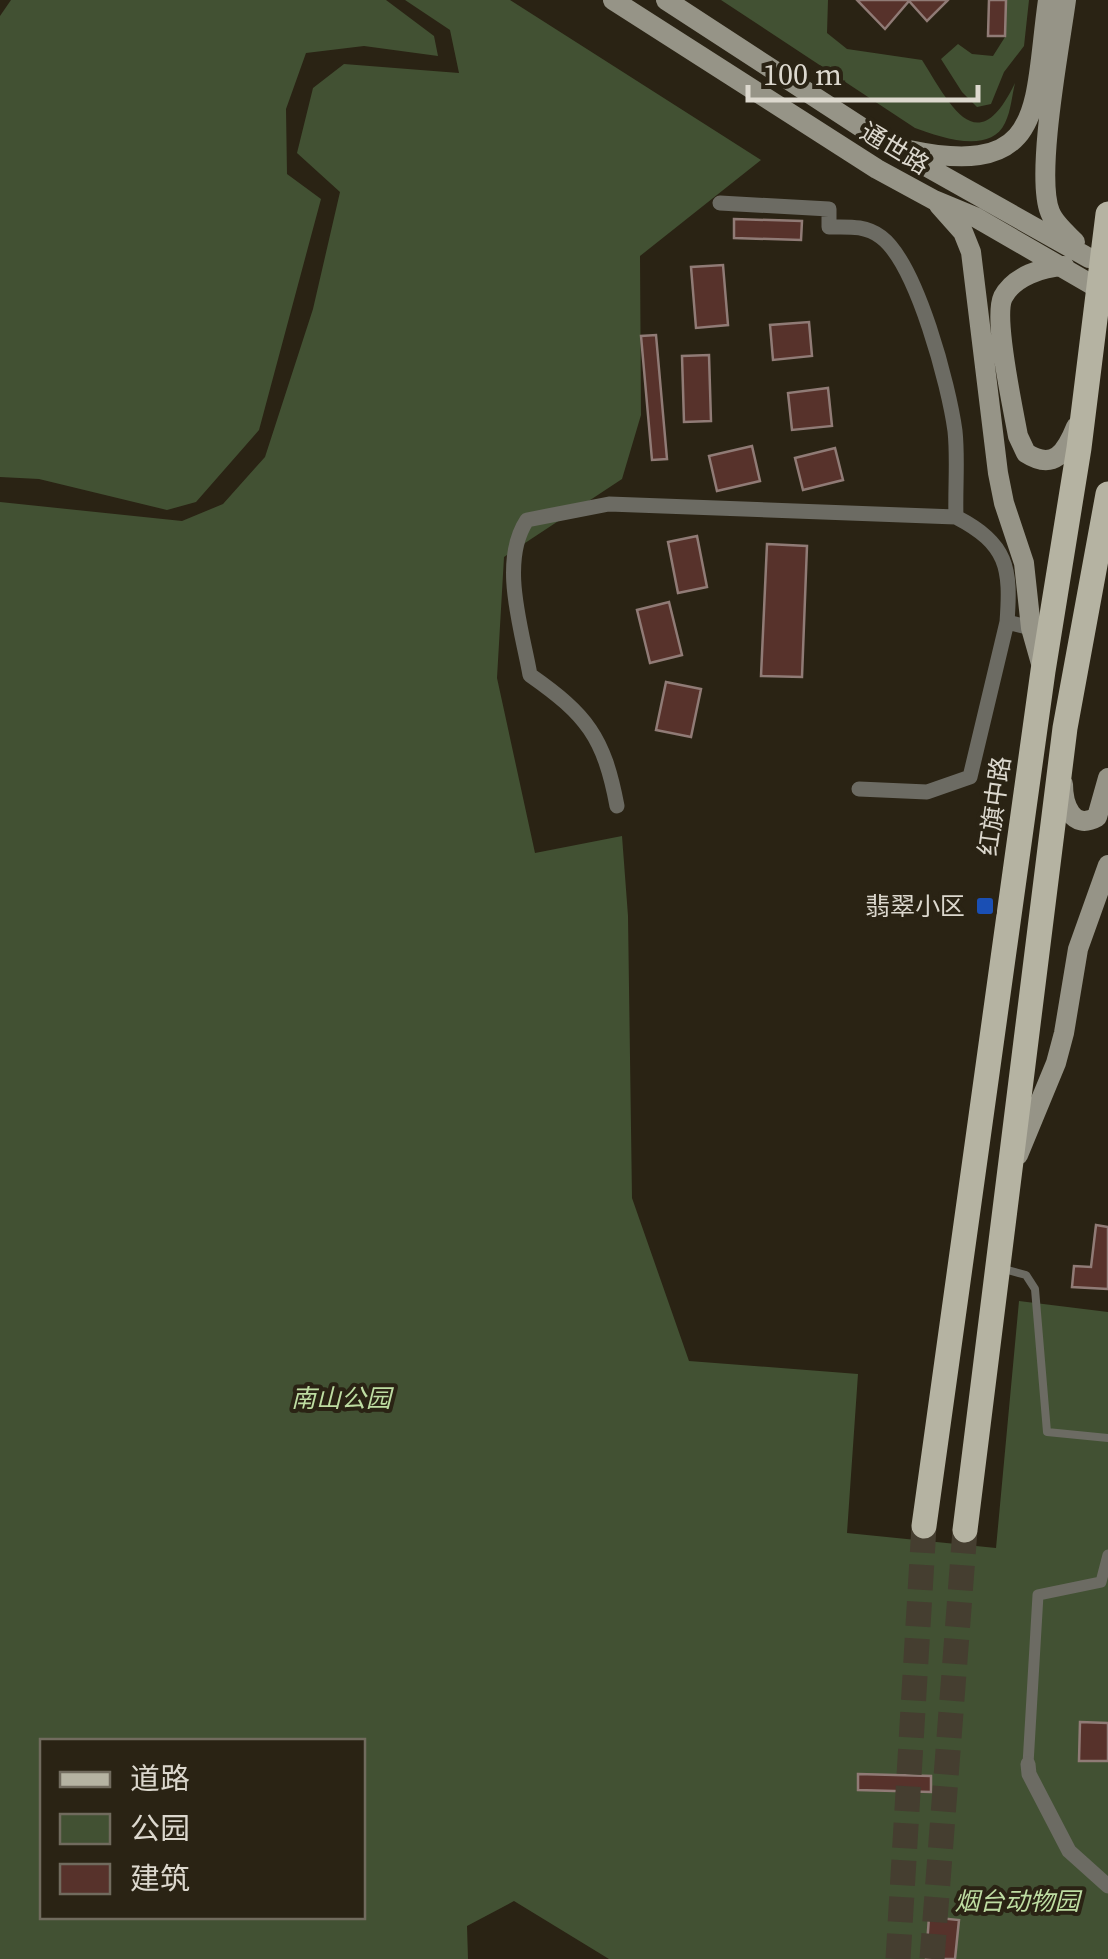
<svg xmlns="http://www.w3.org/2000/svg" width="1108" height="1959" font-family="'Source Serif 4','Noto Sans SC',serif">
	<style>
		.green { fill: #425133; fill-rule: evenodd }
		.building { fill: #57322b; stroke: #907b76; stroke-width: 2.5 }
		.lines { fill: none; stroke-linecap: round; stroke-linejoin: round }
		.primary-tunnel { stroke: #453e30; stroke-width: 25; stroke-dasharray: 25 12; stroke-linecap: butt }
		.service { stroke: #6c6b63; stroke-width: 8 }
		.pedestrian { stroke: #6c6b63; stroke-width: 11 }
		.minor { stroke: #6c6b63; stroke-width: 15 }
		.secondary { stroke: #969487; stroke-width: 20 }
		.primary { stroke: #b5b3a2; stroke-width: 25 }
		.transit-dot { fill: #1a4fb4; stroke: #2a2314; stroke-width: 4 }
		.labels { text-anchor: middle; dominant-baseline: central; stroke-width: 8; stroke-linejoin: round; paint-order: stroke }
		.street-label { font-size: 25px; fill: #dcd8ce; stroke: #2a2314 }
		.poi-label { font-size: 25px; fill: #dcd8ce; stroke: #2a2314; text-anchor: end }
		.park-label { font-size: 25px; font-style: italic; fill: #bedda2; stroke: #2a2314 }
	</style>
	<rect width="100%" height="100%" fill="#2a2314"/>
	<path class="green" d="M11,0h375l48,36 4,20 -74,-10 -58,7 -20,56 1,65 34,25 -62,231 -63,72 -29,8 -128,-31 -39,-2v-461z
		M405,0h105l251,160 -121,96 1,159 -19,64 -118,78 -7,121 38,175 87,-17 6,80 4,282 57,163 169,13 -11,159 149,15 23,-247 89,11v647h-499l-95,-58 -47,25 1,33h-468v-1457l182,19 41,-17 42,-47 48,-148 27,-117 -43,-39 16,-65 31,-24 115,9 -9,-43zM42,1742h320v174h-320z
		M721,0h107l-1,33 20,16 75,11c29,46 55,102 93,23 -3,12 -4,28 -10,40 -15,32 -65,14 -90,5z
		M1006,0h23l-5,46 -20,26 -13,32 -14,3 -15,-15 -21,-33 17,-15 14,10 21,2 12,-19z"/>
	<path class="building" d="M857,0h91l-21,21 -18,-20 -24,28z
		M989,0h17l-1,36h-17z
		M734,219l68,2 -1,19 -67,-2z
		M723,265l5,60 -32,3 -5,-61z
		M809,322l3,34 -39,4 -3,-35z
		M656,335l11,124 -15,1 -11,-124z
		M709,355l2,66 -27,1 -2,-66z
		M828,388l4,38 -40,4 -4,-37z
		M752,446l8,35 -43,10 -8,-35z
		M835,448l8,32 -40,10 -8,-32z
		M697,536l10,51 -29,6 -10,-51z
		M767,544l40,2 -5,131 -41,-1z
		M669,602l13,53 -32,8 -13,-53z
		M666,682l35,7 -10,48 -35,-7z
		M1096,1225l12,2v62l-36,-2 2,-21 17,1z
		M1080,1722l28,1v38h-29z
		M858,1774l73,2v16l-73,-2z
		M929,1917l30,3 -4,39h-29z"/>
	<g class="lines">
		<path class="primary-tunnel" d="M898,1959l26,-433
			M932,1959l33,-429"/>
		<path class="service" d="M1004,1269l22,6 9,14 12,143 61,6"/>
		<path class="pedestrian" d="M1028,1764l10,-169 63,-13 7,-27"/>
		<path class="minor" d="M720,203l109,6v18c19,0 36,-2 52,10 36,27 68,149 74,194 3,28 0,57 1,86
			M859,789l68,3 43,-15 37,-155
			M617,806c-13,-69 -30,-91 -87,-131 -8,-46 -31,-113 -3,-155l82,-16 347,13c52,27 55,51 51,105l24,6
			M1028,1764l1,10 40,77 39,35"/>
		<path class="secondary" d="M613,0l264,169 57,31 41,17 133,77
			M666,0l224,146 199,112
			M1066,0c-6,45 -31,175 -16,212 4,11 16,21 25,30
			M909,150c138,29 124,-44 139,-150
			M939,205l24,27 8,20 27,221 6,30 20,60 7,65 11,39
			M1064,266c-21,1 -50,10 -61,31 -10,21 10,111 15,139l8,17c28,18 40,-1 50,-26
			M1063,784c0,20 9,47 34,33l11,-39
			M1018,1155l38,-92 8,-30 14,-84 30,-84"/>
		<path class="primary" d="M924,1526l119,-855 36,-223 29,-234
			M965,1530l100,-802 43,-234"/>
	</g>
	<rect class="transit-dot" x="975" y="896" width="20" height="20" rx="5"/>
	<g class="labels">
		<g class="street-label">
			<text transform="translate(895 148) rotate(31)">通世路</text>
			<text transform="translate(994 806) rotate(-82)">红旗中路</text>
		</g>
		<g class="poi-label">
			<text x="965" y="906">翡翠小区</text>
		</g>
		<g class="park-label">
			<text x="341" y="1398">南山公园</text>
			<text x="1017" y="1901">烟台动物园</text>
		</g>
	</g>
	<rect x="40" y="1739" width="325" height="180" fill="#2a2314" stroke="#716b5e" stroke-width="2.5"/>
	<rect x="60" y="1772" width="50" height="15" fill="#b5b3a2" stroke="#716b5e" stroke-width="2.5"/>
	<text x="130" y="1789" font-size="30" fill="#dcd8ce">道路</text>
	<rect x="60" y="1814" width="50" height="30" fill="#425133" stroke="#716b5e" stroke-width="2.5"/>
	<text x="130" y="1839" font-size="30" fill="#dcd8ce">公园</text>
	<rect x="60" y="1864" width="50" height="30" fill="#57322b" stroke="#716b5e" stroke-width="2.5"/>
	<text x="130" y="1889" font-size="30" fill="#dcd8ce">建筑</text>
	<path d="M748 85v15h230v-15" fill="none" stroke="#dcd8ce" stroke-width="5"/>
	<text x="763" y="85" font-size="30" fill="#dcd8ce" stroke="#2a2314" stroke-width="8" paint-order="stroke">100 m</text>
</svg>
